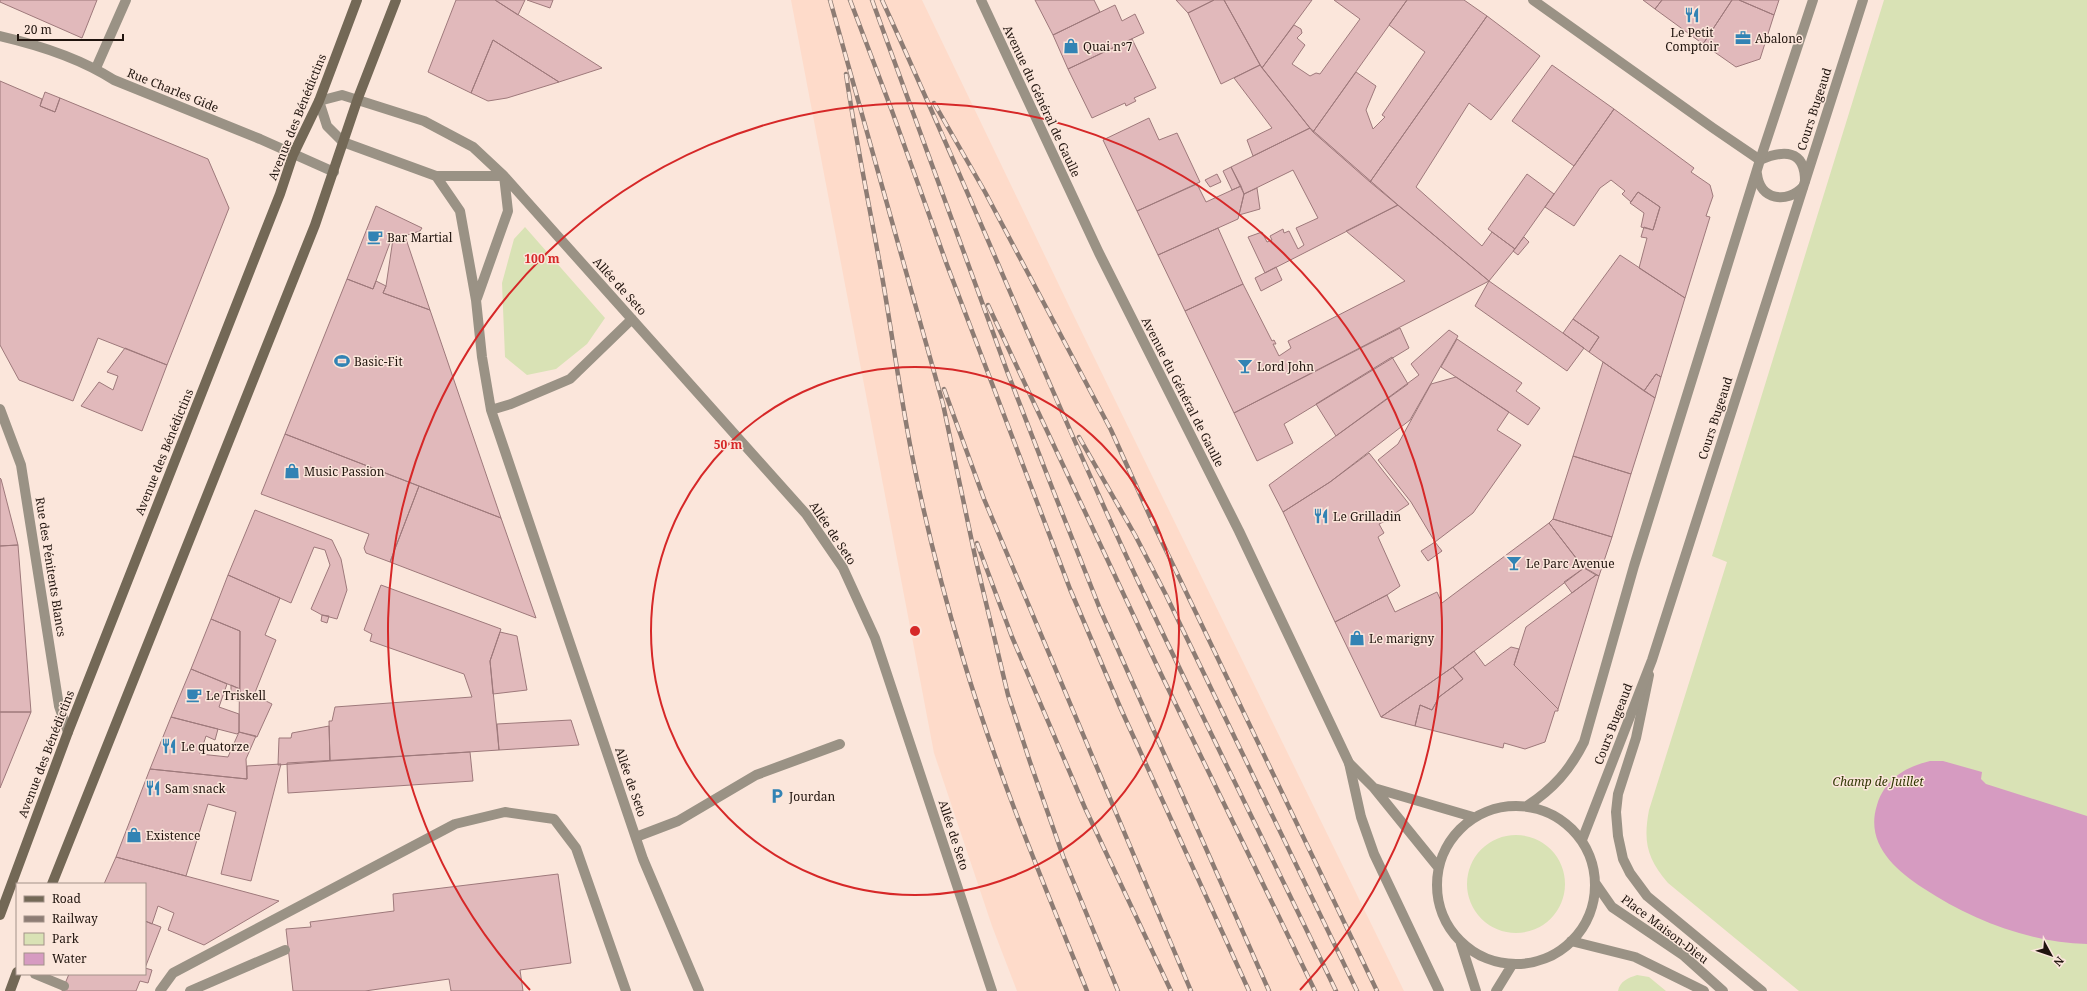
<svg xmlns="http://www.w3.org/2000/svg" width="2087" height="991" font-family="'Noto Serif',serif">
	<style>
		.built { fill: #fedbca }
		.green { fill: #d9e2b5 }
		.water { fill: #d69bc1 }
		.building { fill: #e1b9bb; stroke: #9e797b }
		.lines { fill: none; stroke-linecap: round; stroke-linejoin: round }
		.service { stroke: #9a9285; stroke-width: 10 }
		.minor { stroke: #9a9285; stroke-width: 10 }
		.tertiary { stroke: #9a9285; stroke-width: 10 }
		.secondary { stroke: #736856; stroke-width: 10 }
		.rail-casing { stroke: #8d7c74; stroke-width: 4.5 }
		.rail { stroke: #fbe6db; stroke-width: 3; stroke-dasharray: 9; stroke-linecap: butt }
		.ring { fill: none; stroke: #d62828; stroke-width: 2 }
		.labels { text-anchor: middle; dominant-baseline: central; stroke-width: 3; stroke-linejoin: round; paint-order: stroke }
		.poi-label { font-size: 12px; fill: #20140e; stroke: #fbe6db; text-anchor: start }
		.street-label { font-size: 12px; fill: #20140e; stroke: #fbe6db }
		.park-label { font-size: 12px; font-style: italic; fill: #323805; stroke: #fbe6db }
		.centre { fill: #d62828; stroke: #fbe6db; stroke-width: 2 }
		.ring-label { font-size: 12px; text-anchor: middle; font-weight: bold; fill: #d62828; stroke: #fbe6db; stroke-width: 3; stroke-linejoin: round; paint-order: stroke }
	</style>
	<rect width="100%" height="100%" fill="#fbe6db"/>
	<path class="built" d="M791,0h131l149,310 333,681h-387l-25,-65 -58,-173z"/>
	<path class="green" d="M1884,0h203v991h-288l-131,-108c-21,-25 -25,-41 -19,-73l78,-248 -15,-6z
		M525,227l80,91 -18,26 -31,25 -29,6 -22,-18 -3,-74 12,-44z
		M1467 884a49 49 0 1 1 98 0a49 49 0 1 1-98 0Z
		M1637,975l12,2 17,14h-48c2,-10 10,-13 19,-16z"/>
	<path class="water" d="M1930,761h13l39,11 -1,7 5,5 101,32v128c-59,-2 -116,-24 -164,-56 -29,-19 -58,-45 -46,-83 8,-26 28,-38 53,-44z"/>
	<path class="building" d="M0,0h97l-15,38 -82,-36z
		M456,0h39l107,68 -43,14 -66,-42 -22,53 -43,-21z
		M495,0h30l-7,15z
		M527,0h26l-3,8z
		M1035,0h59l6,12 -47,23z
		M1176,0h38l-26,13z
		M1214,0h10l36,65 -39,19 -33,-71z
		M1224,0h88l-50,68z
		M1334,0h73l-94,132 -51,-64 32,-43 7,4 1,4 -5,5 8,7 -13,19 18,12 6,-3 4,1 40,-55z
		M1407,0h57l23,16 -117,166 -57,-50 43,-60 20,14 -10,24 7,19 12,-12 -3,-2 43,-63 -36,-27z
		M1643,0h19l-7,9z
		M1662,0h70l-29,44 -48,-35z
		M1732,0h7l35,15 -14,44 -24,8 -33,-23z
		M1739,0h40l-5,15z
		M1115,5l7,16 13,-7 9,19 -76,36 -15,-34z
		M1487,16l53,40 -49,64 -22,-17 -53,84 66,59 10,-14 23,17 -26,32 -119,-99z
		M1132,39l24,49 -22,10 2,3 -10,5 -1,-3 -33,15 -24,-49z
		M493,40l66,42 -52,16 -19,3 -17,-8z
		M1260,65l50,63 -57,28 -6,-16 25,-12 -38,-50z
		M1552,65l62,44 -40,57 -62,-45z
		M0,81l42,18 -2,7 15,6 5,-14 148,61 21,49 -62,157 -69,-27 -25,63 -54,-21 -19,-35z
		M45,92l15,6 -5,14 -15,-6z
		M1614,109l80,59 -3,4 19,13 3,11 -7,20 4,1 -25,81 -46,-30 8,-30 -6,-1 3,-10 9,3 7,-23 -22,-15 -7,10 -9,-8 3,-3 -14,-11 -11,8 -26,38 -29,-19z
		M1149,118l10,22 18,-7 23,49 -63,29 -34,-71z
		M1310,128l88,77 -133,68 -17,-36 14,-5 5,10 5,-2 -2,-4 13,-7 1,4 5,-2 9,18 6,-4 -8,-17 22,-10 -25,-48 -49,24 -13,-27z
		M1231,167l10,19 -9,4 -9,-19z
		M1217,174l4,8 -11,5 -5,-7z
		M1527,174l27,20 -39,55 -27,-20z
		M1197,184l9,18 35,-16 3,8 -6,25 -80,36 -21,-44z
		M1257,188l3,21 -21,6 5,-21z
		M1638,192l22,15 -7,23 -12,-3 3,-14 -14,-10z
		M1398,205l91,76 -255,132 -49,-102 58,-27 29,57 2,-1 2,4h-3l6,12 12,-8 -3,-7 117,-60 -59,-50z
		M376,206l46,22 -2,3 -29,9 -18,49 -26,-10z
		M1218,228l25,56 -58,27 -27,-56z
		M405,236l25,74 -47,-17 3,-7 7,-47z
		M1524,237l5,5 -11,13 -5,-4z
		M1620,255l65,43 -24,79 -5,-3 -12,17 -55,-39 10,-15 -26,-18z
		M1276,267l6,13 -21,11 -6,-13z
		M347,279l26,10 3,-8 10,5 -3,7 47,17 71,208 -216,-84z
		M1489,281l95,67 -17,23 -92,-65z
		M1573,319l26,18 -10,15 -26,-19z
		M1400,328l9,20 -125,76 9,19 -36,18 -23,-48z
		M1449,330l9,6 -48,84 -80,62 -47,30 -14,-27 150,-110 -8,-11z
		M1457,339l65,44 -6,8 24,17 -12,17 -87,-58z
		M125,348l42,17 -25,66 -61,-25 18,-24 14,8 5,-14 -11,-4z
		M1392,357l16,27 -72,52 -20,-32z
		M1603,362l52,36 -24,76 -58,-18z
		M1656,374l5,3 -6,21 -11,-7z
		M1456,377l53,35 -12,18 24,15 -48,68 -38,29 -24,-40 -33,-42 20,-16 33,-60z
		M285,434l134,52 -29,76 -24,-9 -2,-5 5,-14 -108,-40z
		M1369,453l40,51 -15,10 1,2 -16,8 5,9 -6,4 22,49 -13,9 -52,27 -52,-110 47,-30z
		M1573,456l58,18 -19,63 -59,-18z
		M0,478l1,1 17,66 -18,1z
		M419,486l82,32 35,100 -146,-56z
		M255,510l77,30 9,19 6,31 -10,29 -15,-4 -11,-6 19,-44 -5,-15 -11,-3 -23,56 -63,-28z
		M1553,519l59,18 -13,39 -17,-10 -33,-43z
		M1549,523l35,45 -131,99 -72,50 -46,-95 52,-27 8,17 42,-20 5,11z
		M1435,542l7,9 -14,10 -7,-10z
		M18,545l13,167h-31v-166z
		M1584,568l12,7 -24,18 -8,-11z
		M228,575l52,23 -15,37 11,5 -22,55 18,9 -15,33 -18,-5 1,-101 -29,-12z
		M1596,575l3,1 -41,133 -44,-44 12,-38z
		M381,585l120,44 -11,32 9,89 -169,11 -1,-40h3l3,-14 137,-10 -8,-23 -94,-33 2,-7 -8,-4z
		M322,615l7,1 -2,7 -6,-2z
		M211,619l29,12v58l-49,-20z
		M500,632l17,4 10,54 -34,4 -3,-33z
		M1511,647l8,2 -5,16 44,44v2h-3l-10,31 -20,7 -21,-6 -1,5 -88,-22 5,-21 12,5 7,-13 24,-18 -10,-12 21,-16 11,15z
		M1453,667l10,12 -24,18 -7,13 -12,-5 -5,21 -34,-9z
		M191,669l36,15 -8,23 20,7v18l-2,2 -66,-17z
		M231,685l9,4v12l-9,-1z
		M0,712h31l-31,76z
		M171,717l47,12 -3,11 -9,-4 -6,18 28,3 11,-25 17,4 -10,23 1,20 -97,-10z
		M571,720l8,25 -80,5 -2,-26z
		M329,726l1,35 -52,4 1,-27h12l1,-5z
		M470,752l3,29 -185,12 -1,-30z
		M281,764l-30,117 -30,-7 15,-62 -28,-8 -22,72 -70,-19 34,-88 97,10v-13z
		M116,857l70,19 93,25 -75,44 -36,-15 6,-17 -16,-7 -6,18 -7,-3v-37h-41z
		M558,874l13,89 -51,7 3,21h-72l-2,-12 -84,12h-72l-7,-62 25,-2 -1,-5 84,-11 -1,-17z
		M145,921l16,6 -16,41 7,2 -4,13 -8,-2 -4,10h-74l7,-17h76z"/>
	<g class="lines">
		<path class="service" d="M96,68l30,-68
			M436,176l24,35 16,89 6,57 9,53 152,449 56,132
			M504,176h-68l-93,-34 -16,-16 -8,-25 23,-6 82,26 49,26 31,29 302,338 37,54 32,70 117,353
			M477,298l31,-87 -4,-35
			M491,410l20,-6 59,-25 62,-60
			M1649,675l-13,63 -18,56 -2,18 2,24 5,23 7,14 17,23 115,95
			M1349,763l12,54 13,37 65,137
			M636,837l42,-16 78,-46 84,-31
			M35,974l29,12
			M160,991l13,-18 282,-149 50,-12 49,7 22,29 50,143
			M190,991l95,-41"/>
		<path class="minor" d="M1533,0l180,128 47,32c23,-10 45,-11 45,21
			M0,36c39,9 80,22 114,44l146,59 74,33
			M1757,174c3,26 30,30 46,13
			M0,409l21,56 38,241 9,26"/>
		<path class="tertiary" d="M981,0l118,253 140,278 110,232 25,25 64,79
			M1374,788l99,29
			M1437 885a79 79 0 1 1 158 0a79 79 0 1 1-158 0Z
			M1527,806c26,-17 43,-36 57,-64l50,-176 126,-406 53,-160
			M1582,840l70,-180 211,-660
			M1596,884l16,23 71,48 40,36
			M1571,941l64,16 69,34
			M1461,944l15,47
			M1496,991l16,-26"/>
		<path class="secondary" d="M52,884l263,-659 43,-127 38,-98
			M0,915l68,-183 212,-538 13,-39 26,-54 38,-101
			M10,991l7,-19"/>
		<defs>
			<path id="rail" d="M830,0l113,404 33,157 32,134 22,67 33,94 55,135
				M850,0l42,111 55,154 123,324 50,118 129,284
				M872,0l135,371 46,119 47,119 169,382
				M882,0c88,191 165,386 254,577 65,138 134,276 200,414
				M846,74c10,68 24,135 36,202 11,63 19,126 32,189 13,64 29,127 48,190 34,115 80,225 125,336
				M934,103l51,89 126,238 41,91 225,470
				M988,305l173,369 154,317
				M944,389l40,110 207,492
				M1079,437l56,98 31,60 191,396
				M977,543l35,94 73,171 86,183"/>
		</defs>
		<use href="#rail" class="rail-casing"/>
		<use href="#rail" class="rail"/>
	</g>
	<g class="ring">
		<circle cx="915" cy="631" r="264"/>
		<path d="M530 990A527 527 0 1 1 1300 990"/>
	</g>
	<defs>
		<symbol id="restaurant-bare" viewBox="-9 -9 18 18"><path d="M-5-6h1v4h1v-4h1v4h1v-4h1v5L-1.5 .5V6h-2V.5L-5-1ZM5-6V6H3V1.5H1.5Q1.5-4 5-6Z" fill="#3283b4" stroke="#fbe6db" stroke-width="2.5" paint-order="stroke"/></symbol>
		<symbol id="office-bare" viewBox="-9 -9 18 18"><path d="M-6-3h4V-5.5h4V-3h4V5H-6ZM-1-4.5V-3h2v-1.5ZM-6 0V1H6V0Z" fill="#3283b4" stroke="#fbe6db" stroke-width="2.5" paint-order="stroke"/></symbol>
		<symbol id="shop-bare" viewBox="-9 -9 18 18"><path d="M-5-2.5h2.3a2.7 3.5 0 0 1 5.4 0H5L5.5 6h-11ZM-1.5-2.5h3a1.5 2.3 0 0 0-3 0Z" fill="#3283b4" stroke="#fbe6db" stroke-width="2.5" paint-order="stroke"/></symbol>
		<symbol id="cafe-bare" viewBox="-9 -9 18 18"><path d="M-5.5-4.5H6V0H3Q3 3.5 0 3.5H-2.5Q-5.5 3.5-5.5 0ZM3-3.2v2h1.7v-2ZM-6 4.5H4V6H-6Z" fill="#3283b4" stroke="#fbe6db" stroke-width="2.5" paint-order="stroke"/></symbol>
		<symbol id="stadium-bare" viewBox="-9 -9 18 18"><path d="M0-5a6.5 5 0 1 0 0 10a6.5 5 0 1 0 0-10ZM-3.5-1.8h7v3.6h-7Z" fill="#3283b4" stroke="#fbe6db" stroke-width="2.5" paint-order="stroke"/></symbol>
		<symbol id="bar-bare" viewBox="-9 -9 18 18"><path d="M-6-5H6L.8 .8V4.5H3.5V6h-7V4.5H-.8V.8Z" fill="#3283b4" stroke="#fbe6db" stroke-width="2.5" paint-order="stroke"/></symbol>
		<symbol id="parking-bare" viewBox="-9 -9 18 18"><path d="M-3.5-5.5H1a3.5 3.5 0 0 1 0 7H-1V5.5H-3.5ZM-1-3.4V-.6H.8a1.4 1.4 0 0 0 0-2.8Z" fill="#3283b4" stroke="#fbe6db" stroke-width="2.5" paint-order="stroke"/></symbol>
	</defs>
	<g fill-rule="evenodd">
		<use href="#restaurant-bare" x="1681" y="4" width="22" height="22"/>
		<use href="#office-bare" x="1732" y="27" width="22" height="22"/>
		<use href="#shop-bare" x="1060" y="35" width="22" height="22"/>
		<use href="#cafe-bare" x="364" y="226" width="22" height="22"/>
		<use href="#stadium-bare" x="331" y="350" width="22" height="22"/>
		<use href="#bar-bare" x="1234" y="355" width="22" height="22"/>
		<use href="#shop-bare" x="281" y="460" width="22" height="22"/>
		<use href="#restaurant-bare" x="1310" y="505" width="22" height="22"/>
		<use href="#bar-bare" x="1503" y="552" width="22" height="22"/>
		<use href="#shop-bare" x="1346" y="627" width="22" height="22"/>
		<use href="#cafe-bare" x="183" y="684" width="22" height="22"/>
		<use href="#restaurant-bare" x="158" y="735" width="22" height="22"/>
		<use href="#restaurant-bare" x="142" y="777" width="22" height="22"/>
		<use href="#parking-bare" x="766" y="785" width="22" height="22"/>
		<use href="#shop-bare" x="123" y="824" width="22" height="22"/>
	</g>
	<g class="labels">
		<g class="poi-label">
			<text x="1692" y="32" text-anchor="middle">Le Petit<tspan x="1692" dy="14">Comptoir</tspan></text>
			<text x="1755" y="38">Abalone</text>
			<text x="1083" y="46">Quai n°7</text>
			<text x="387" y="237">Bar Martial</text>
			<text x="354" y="361">Basic-Fit</text>
			<text x="1257" y="366">Lord John</text>
			<text x="304" y="471">Music Passion</text>
			<text x="1333" y="516">Le Grilladin</text>
			<text x="1526" y="563">Le Parc Avenue</text>
			<text x="1369" y="638">Le marigny</text>
			<text x="206" y="695">Le Triskell</text>
			<text x="181" y="746">Le quatorze</text>
			<text x="165" y="788">Sam snack</text>
			<text x="789" y="796">Jourdan</text>
			<text x="146" y="835">Existence</text>
		</g>
		<g class="street-label">
			<text transform="translate(173 90) rotate(22)">Rue Charles Gide</text>
			<text transform="translate(1042 101) rotate(65)">Avenue du Général de Gaulle</text>
			<text transform="translate(1814 109) rotate(-72)">Cours Bugeaud</text>
			<text transform="translate(297 117) rotate(-68)">Avenue des Bénédictins</text>
			<text transform="translate(620 286) rotate(48)">Allée de Seto</text>
			<text transform="translate(1183 392) rotate(63)">Avenue du Général de Gaulle</text>
			<text transform="translate(1715 418) rotate(-72)">Cours Bugeaud</text>
			<text transform="translate(164 452) rotate(-68)">Avenue des Bénédictins</text>
			<text transform="translate(833 533) rotate(56)">Allée de Seto</text>
			<text transform="translate(51 567) rotate(81)">Rue des Pénitents Blancs</text>
			<text transform="translate(1613 724) rotate(-69)">Cours Bugeaud</text>
			<text transform="translate(46 754) rotate(-69)">Avenue des Bénédictins</text>
			<text transform="translate(631 782) rotate(71)">Allée de Seto</text>
			<text transform="translate(954 835) rotate(72)">Allée de Seto</text>
			<text transform="translate(1665 929) rotate(37)">Place Maison-Dieu</text>
		</g>
		<g class="park-label">
			<text x="1878" y="781">Champ de Juillet</text>
		</g>
	</g>
	<circle cx="915" cy="631" r="6" class="centre"/>
	<g class="ring-label">
		<text x="542" y="263">100 m</text>
		<text x="728" y="449">50 m</text>
	</g>
	<rect x="16" y="883" width="130" height="92" fill="#fbe6db" stroke="#a39289"/>
	<rect x="24" y="896" width="20" height="6" fill="#736856" stroke="#a39289"/>
	<text x="52" y="903" font-size="12" fill="#20140e">Road</text>
	<rect x="24" y="916" width="20" height="6" fill="#8d7c74" stroke="#a39289"/>
	<text x="52" y="923" font-size="12" fill="#20140e">Railway</text>
	<rect x="24" y="933" width="20" height="12" fill="#d9e2b5" stroke="#a39289"/>
	<text x="52" y="943" font-size="12" fill="#20140e">Park</text>
	<rect x="24" y="953" width="20" height="12" fill="#d69bc1" stroke="#a39289"/>
	<text x="52" y="963" font-size="12" fill="#20140e">Water</text>
	<g transform="translate(2051 955) rotate(130)" stroke="#fbe6db" stroke-width="3" paint-order="stroke">
	<path d="M0-3L7 15L0 10L-7 15Z" fill="#20140e"/>
	<text y="-6" font-size="11" font-weight="bold" text-anchor="middle" fill="#20140e">N</text>
	</g>
	<path d="M18 34v6h105v-6" fill="none" stroke="#20140e" stroke-width="2"/>
	<text x="24" y="34" font-size="12" fill="#20140e" stroke="#fbe6db" stroke-width="3" paint-order="stroke">20 m</text>
</svg>
